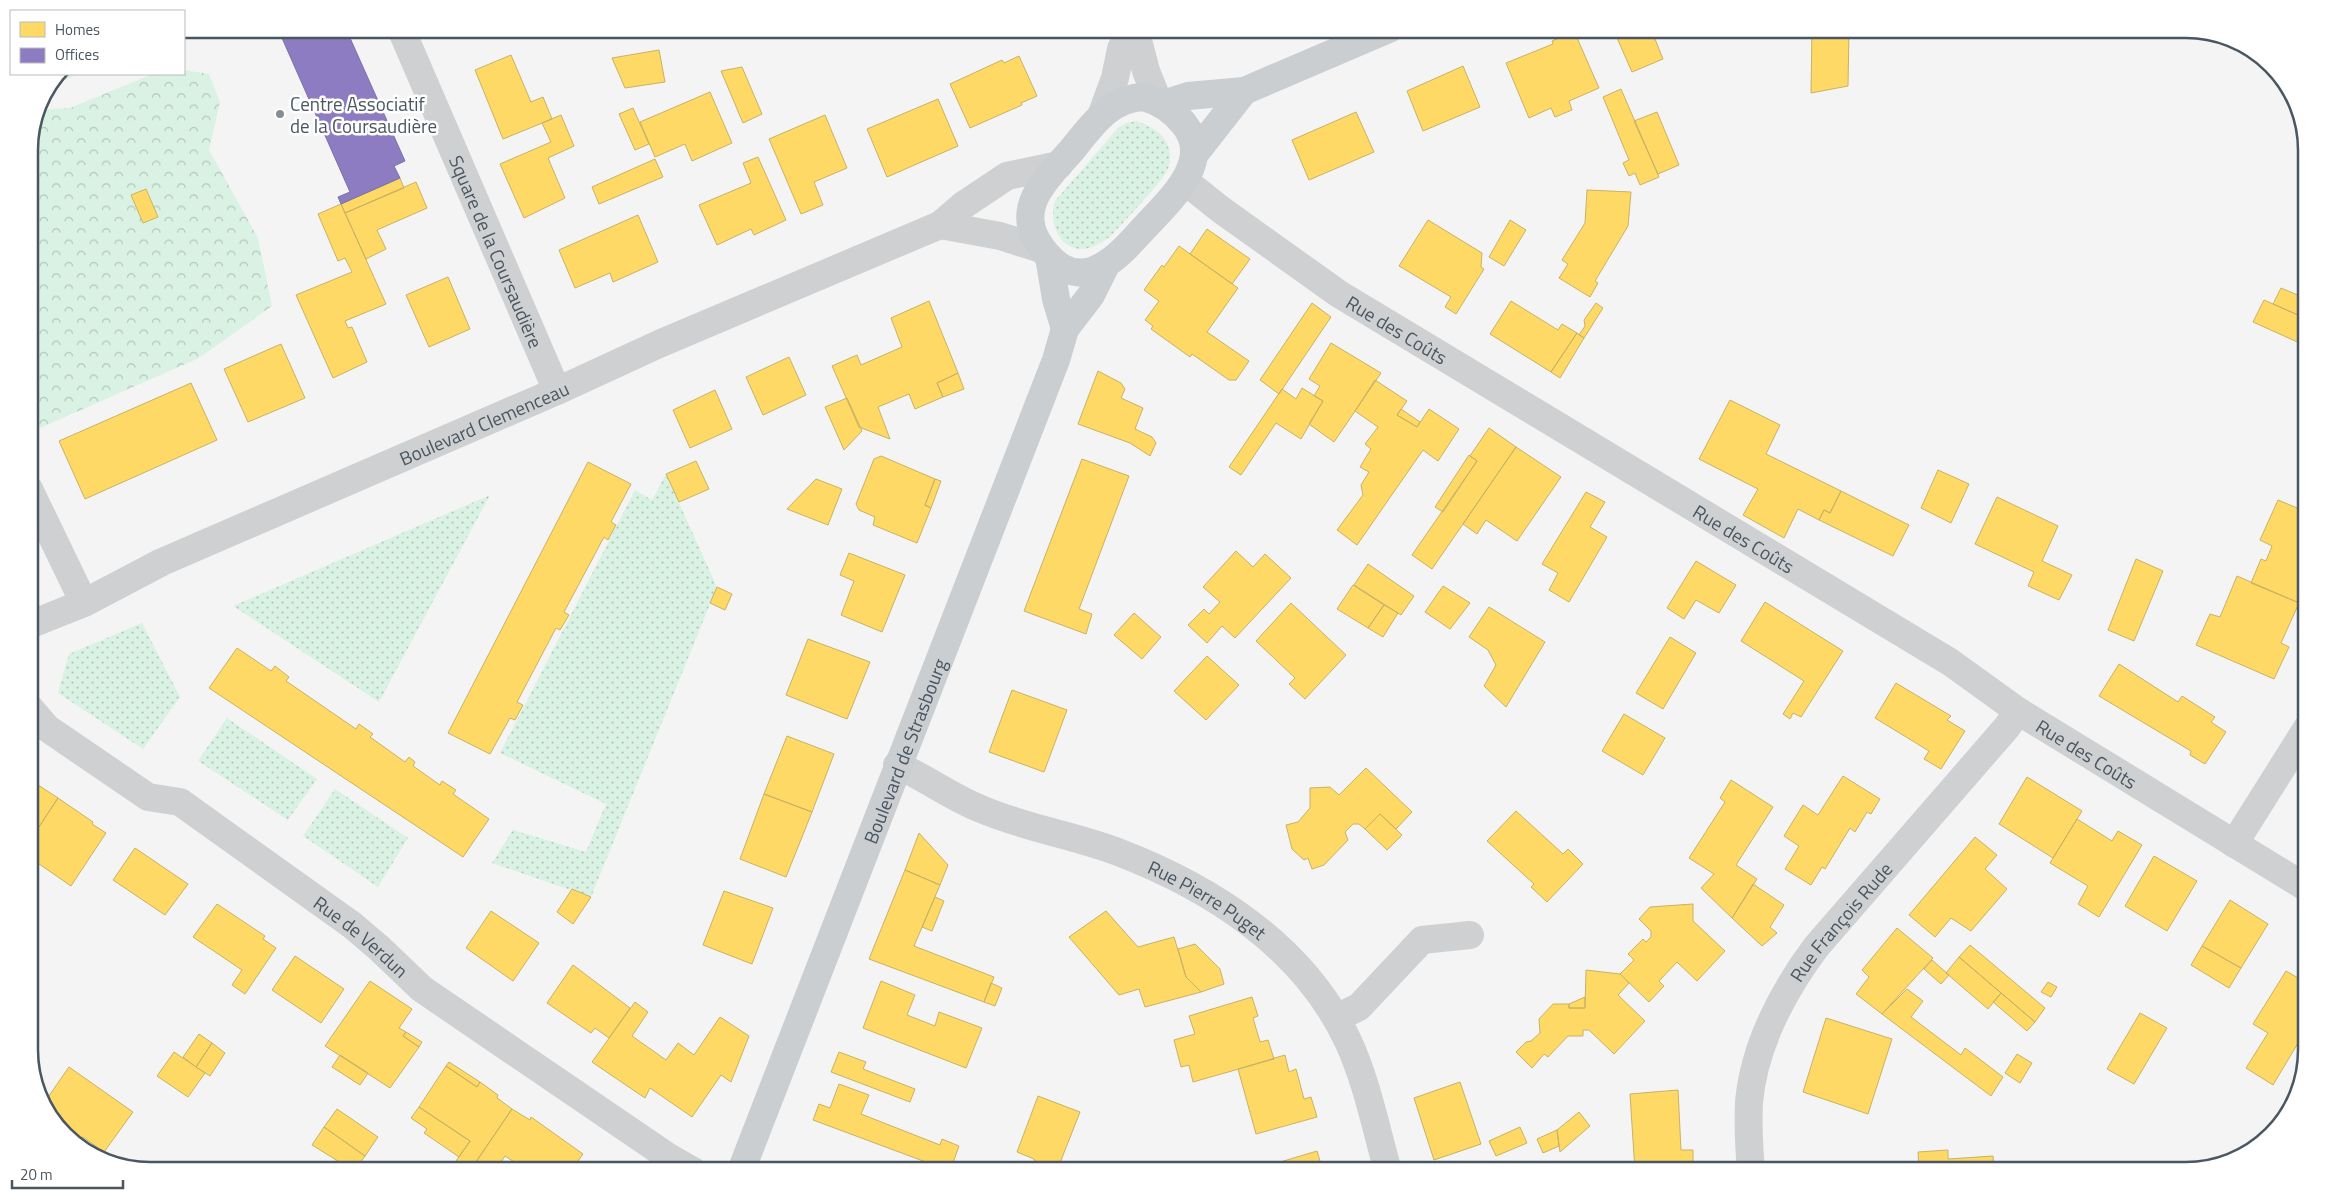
<svg xmlns="http://www.w3.org/2000/svg" width="2336" height="1200" font-family="'Titillium Web',sans-serif">
	<style>
		.grass { fill: url(#grass-dots) }
		.forest { fill: url(#forest-crowns) }
		.park { fill: url(#park-tufts) }
		.homes { fill: #ffd966; stroke: #c9b264 }
		.offices { fill: #8e7cc3; stroke: #7a71a6 }
		.lines { fill: none; stroke-linecap: round; stroke-linejoin: round }
		.minor { stroke: #ced0d2; stroke-width: 28 }
		.major { stroke: #caced1; stroke-width: 28 }
		.poi-dot { fill: #868d94; stroke: #fff; stroke-width: 2 }
		.labels { text-anchor: middle; dominant-baseline: central; stroke-width: 5; stroke-linejoin: round; paint-order: stroke }
		.poi-label { font-size: 19px; fill: #4a5661; stroke: #fff; text-anchor: start }
		.street-label { font-size: 19px; fill: #4a5661; stroke: #fff }
		.rim { fill: none; stroke: #4a5661; stroke-width: 2.5 }
	</style>
	<defs>
		<pattern id="grass-dots" width="8" height="8" patternUnits="userSpaceOnUse" patternTransform="scale(1.25)"><rect width="8" height="8" fill="#d9f2e3"/><path d="M2 2h.1M6 6h.1" fill="none" stroke="#b2c7bb" stroke-width="1.8" stroke-linecap="round"/></pattern>
		<pattern id="forest-crowns" width="20" height="18" patternUnits="userSpaceOnUse" patternTransform="scale(1.25)"><rect width="20" height="18" fill="#d9f2e3"/><path d="M2 6a3 3 0 1 1 6 0M12 15a3 3 0 1 1 6 0" fill="none" stroke="#b2c7bb"/></pattern>
		<pattern id="park-tufts" width="24" height="20" patternUnits="userSpaceOnUse" patternTransform="scale(1.25)"><rect width="24" height="20" fill="#d9f2e3"/><path d="M3 7l-1-3M5 7V3M7 7l1-3M15 17l-1-3M17 17v-4M19 17l1-3" fill="none" stroke="#b2c7bb"/></pattern>
	</defs>
	<rect width="100%" height="100%" fill="#f4f4f4"/>
	<path class="grass" d="M1136,121c23,7 40,22 32,48 -3,10 -48,57 -58,68 -8,5 -16,10 -25,12 -26,3 -37,-28 -30,-48l63,-73 8,-5z
		M666,474l51,113 -126,310 -99,-34 21,-33 73,22 20,-48 -106,-51 135,-263 17,10z
		M490,495l-111,207 -146,-96z
		M142,623l38,74 -37,52 -85,-56 11,-39z
		M227,718l90,61 -29,41 -90,-59z
		M335,789l73,49 -30,49 -75,-51z"/>
	<path class="forest" d="M184,70l25,4 11,28 -11,48 49,88 14,68 -73,52 -159,70 -11,-29v-257l8,-32 33,-2 83,-34h31z"/>
	<path class="park" d="M58,74h20l-29,13z"/>
	<path class="homes" d="M972,29h32v5l-31,4z
		M1190,29h38l-5,5 -25,2z
		M1613,29h65l-23,10 8,20 -31,13z
		M1812,29h37l-1,57 -37,7z
		M2109,29h29l1,2 -27,5z
		M1574,31l25,57 -30,13 3,9 -17,7 -4,-9 -22,10 -23,-55 47,-19 -1,-3z
		M659,50l6,32 -40,6 -13,-30z
		M511,55l20,47 12,-5 9,22 -49,20 -28,-69z
		M1019,56l18,40 -16,7 1,2 -52,23 -20,-44 52,-24 2,3z
		M1463,66l17,41 -57,24 -16,-40z
		M742,67l20,47 -19,9 -22,-52z
		M1621,89l38,88 -19,8 -5,-12 -6,3 -6,-13 6,-3 -26,-63z
		M710,92l22,51 -40,18 -7,-17 -30,13 -15,-35z
		M938,99l20,47 -71,31 -20,-48z
		M633,108l16,36 -14,6 -16,-36z
		M1356,112l18,40 -65,28 -17,-40z
		M1657,112l22,53 -21,9 -24,-53z
		M561,115l13,31 -26,12 17,40 -41,20 -24,-54 51,-22 -9,-19z
		M825,115l22,53 -33,14 9,23 -22,9 -32,-75z
		M758,157l28,63 -32,15 -3,-6 -34,16 -18,-40 52,-22 -8,-20z
		M655,159l8,18 -64,27 -7,-17z
		M400,178l4,10 -59,25 -4,-9z
		M416,182l11,26 -50,22 9,19 -20,10 -21,-46z
		M146,189l12,28 -15,6 -12,-28z
		M1587,190l44,2 -3,34 -33,55 3,2 -8,14 -31,-19 9,-14 -6,-4 23,-37z
		M341,204l45,100 -41,17 3,7 4,-1 15,35 -34,16 -37,-83 56,-23 -7,-14 -7,3 -20,-47z
		M638,215l20,47 -45,20 -3,-9 -35,15 -16,-38z
		M1428,220l54,33 -1,14 3,2 -28,45 -11,-7 6,-10 -52,-31z
		M1510,220l16,10 -22,36 -15,-9z
		M1207,229l43,30 -18,25 -42,-30z
		M1179,246l59,42 -31,44 42,29 -13,19h-7l-37,-26 -2,3 -39,-28 2,-3 -8,-6 14,-19 -15,-11 18,-25 2,2z
		M448,277l22,52 -41,18 -23,-52z
		M2281,288l26,11v20l-34,-15z
		M2264,300l43,19v19l-3,7 -51,-23z
		M929,301l29,72 -21,10 6,14 -28,12 -6,-15 -31,13 12,32 -31,-12 -27,-61 25,-11 4,10 41,-18 -11,-29z
		M1511,301l47,29 4,-6 15,9 -26,39 -61,-38z
		M1312,303l19,14 -52,77 -19,-14z
		M1596,303l7,5 -19,30 -5,-3 6,-9 -1,-6z
		M1577,333l7,5 -24,40 -9,-6z
		M1331,343l50,30 -47,69 -25,-18 14,-23 -9,-5 6,-10 -11,-7z
		M281,344l24,54 -57,24 -24,-53z
		M789,357l17,38 -43,20 -17,-38z
		M1098,371l23,12 4,6 -4,9 22,10 -8,21 17,8 4,6 -6,13 -20,-13 -52,-19z
		M958,373l6,16 -21,8 -6,-14z
		M1375,380l32,21 -10,14 20,12 12,-18 30,20 -21,32 -15,-11 -66,95 -20,-15 26,-35 -2,-10 8,-13 -9,-5 11,-18 -6,-5 13,-17 -23,-16z
		M191,383l26,57 -132,59 -26,-58z
		M1302,388l21,13 -22,38 -25,-16 -35,52 -12,-8 53,-78 14,10z
		M715,390l17,39 -42,19 -17,-38z
		M847,398l15,33 -18,19 -19,-43z
		M1730,400l50,25 -14,29 75,37 -11,22 -6,-3 -5,10 -21,-11 -14,29 -41,-23 15,-26 -59,-30z
		M1401,409l19,13 -3,5 -20,-12z
		M1489,428l27,19 -84,122 -20,-14 65,-94 -7,-5z
		M1516,447l45,30 -44,64 -31,-21 -9,14 -14,-10z
		M1469,455l8,6 -34,51 -8,-5z
		M881,456l54,23 -10,26 6,3 -14,35 -44,-18 2,-8 -16,-7 -3,-6 18,-45z
		M2307,458v20l-7,-3z
		M1082,459l47,17 -50,133 13,5 -6,20 -62,-23z
		M696,461l13,28 -30,13 -13,-28z
		M588,462l43,22 -20,38 5,3 -8,15 -4,-3 -40,75 5,3 -9,15 -4,-2 -39,74 6,3 -8,15 -5,-2 -20,36 -42,-21z
		M1938,470l31,14 -18,39 -30,-15z
		M816,479l26,10 -14,36 -41,-16z
		M935,479l6,2 -10,27 -6,-3z
		M1841,491l68,34 -16,31 -74,-36 5,-10 6,3z
		M1586,492l19,10 -15,25 17,10 -38,65 -20,-12 9,-17 -16,-9z
		M1997,497l61,29 -16,35 30,14 -13,25 -31,-14 6,-14 -59,-28z
		M2278,500l29,12v50l-8,18 6,3 -8,19 -46,-19 10,-24 5,2 6,-15 -12,-6z
		M1236,551l17,16 12,-13 26,24 -56,60 -13,-12 -15,17 -19,-18 16,-16 5,5 11,-12 -17,-15z
		M849,553l56,22 -23,57 -41,-17 13,-34 -14,-6z
		M2136,559l27,12 -29,70 -26,-11z
		M1696,561l40,24 -17,28 -23,-13 -12,19 -17,-11z
		M2307,562v17l-2,4 -6,-3z
		M1368,564l46,32 -13,19 -47,-30z
		M2237,576l62,27 -18,40 8,4 -15,32 -78,-34 14,-31 10,3z
		M1353,585l31,20 -16,23 -31,-19z
		M1443,586l27,17 -20,26 -25,-17z
		M717,587l15,7 -7,16 -15,-7z
		M1765,602l78,49 -42,66 -8,-4 -3,6 -7,-5 21,-33 -63,-40z
		M1291,603l55,52 -41,44 -16,-15 6,-6 -39,-37z
		M1384,605l14,8 -15,24 -15,-9z
		M1489,607l56,35 -39,65 -22,-21 12,-21 -8,-15 -19,-13z
		M1134,613l27,24 -19,22 -28,-24z
		M1670,637l26,16 -33,56 -27,-16z
		M808,639l62,23 -23,57 -61,-24z
		M237,648l34,23 4,-5 14,11 -3,4 70,48 3,-5 14,10 -3,3 35,25 4,-5 6,5 -2,4 27,19 2,-4 14,9 -3,4 36,25 -26,38 -254,-169z
		M1207,656l32,29 -33,35 -32,-29z
		M2119,664l59,38 4,-6 33,21 -4,5 15,10 -21,32 -15,-9 1,-4 -92,-55z
		M1896,683l55,33 -4,4 18,11 -24,38 -17,-10 5,-8 -54,-33z
		M1012,690l55,20 -23,62 -55,-20z
		M1624,714l41,24 -22,37 -41,-24z
		M787,736l47,18 -22,58 -48,-18z
		M1366,768l46,44 -16,17 -16,-15 -15,15 -6,-5h-6l-8,8 3,8 -24,25 -12,4 -4,-11 -4,2 -12,-11 -6,-24 12,-3 12,-14v-20l20,-1 9,8z
		M1843,776l37,23 -9,15 -4,-2 -12,20 -5,-4 -25,41 -3,-2 -11,18 -26,-16 14,-23 -15,-10 19,-31 15,10z
		M2027,777l55,34 -29,47 -54,-34z
		M29,779l29,19 -29,44z
		M1731,780l42,27 -37,58 21,14 -25,39 -31,-30 13,-14 -25,-16 36,-56 -5,-4z
		M764,794l48,18 -26,65 -46,-18z
		M58,798l35,24 -1,2 14,9 -35,53 -42,-29v-15z
		M1516,811l47,43 5,-5 15,15 -36,38 -16,-15 3,-3 -47,-43z
		M1380,814l22,21 -15,15 -22,-21z
		M2077,819l35,22 6,-10 24,14 -43,72 -21,-13 10,-18 -38,-23z
		M919,833l29,32 -8,20 -35,-15z
		M1975,837l22,18 -12,14 22,20 -36,42 -20,-13 -16,19 -26,-22z
		M135,848l53,36 -23,31 -52,-35z
		M2154,856l43,25 -30,50 -42,-25z
		M905,870l35,15 -26,61 80,31 -10,25 -115,-43z
		M1753,884l31,21 -14,22 7,6 -15,13 -30,-28z
		M572,889l19,8 -18,27 -16,-12z
		M724,891l49,17 -21,56 -49,-19z
		M935,897l9,4 -12,30 -10,-4z
		M2230,900l38,24 -27,44 -39,-22z
		M217,904l48,32 -2,3 13,9 -31,46 -13,-9 10,-15 -49,-33z
		M1693,904v17l32,30 -28,30 -20,-19 -18,19 5,5 -15,16 -29,-28 14,-14 -6,-6 15,-15 3,3 5,-5v-6l-12,-12 11,-12z
		M491,911l48,32 -26,38 -47,-33z
		M1106,911l32,36 36,-10 12,40 15,15 -56,15 -6,-18 -20,6 -50,-58z
		M1897,928l36,30 -51,56 -26,-20 13,-17 -7,-7z
		M1195,944l25,25 4,15 -23,8 -15,-15 -8,-28z
		M1970,945l75,63 -10,14 -76,-65z
		M2202,946l39,22 -12,20 -38,-23z
		M295,956l49,33 -23,34 -49,-33z
		M1959,957l42,36 -13,16 -42,-36z
		M1932,960l17,15 -8,9 -17,-15z
		M573,965l57,43 -21,30 -14,-10 -4,5 -44,-30z
		M1586,970l34,4 9,9 -11,12 27,26 -31,33 -25,-24h-6v6h-15l-20,21 -4,-3 -12,14 -16,-16 10,-10 5,-1 9,-8 -1,-14 14,-15h16v4h16z
		M2286,971l21,12v45l-34,57 -27,-17 22,-35 -15,-9z
		M370,981l42,28 -13,19 7,4 -3,4 16,11 -29,41 -65,-42z
		M881,981l34,14 -8,20 28,11 4,-14 43,16 -16,40 -103,-40z
		M2048,982l9,5 -6,10 -10,-5z
		M991,983l11,5 -7,18 -11,-4z
		M1907,989l16,12 -12,16 50,38 4,-7 38,29 -12,19 -109,-82z
		M2001,993l34,29 -8,9 -34,-29z
		M1252,997l6,19 -5,2 7,24 8,-2 6,19 -81,23 -4,-17 -8,2 -7,-27 21,-6 -6,-18z
		M1585,997v11h-16v-4z
		M635,1002l13,10 -16,24 34,24 12,-17 16,12 26,-38 29,19 -18,46 -10,-7 -29,42 -42,-29 -5,10 -53,-36z
		M2140,1013l27,15 -33,56 -27,-15z
		M1826,1018l66,21 -24,75 -65,-22z
		M406,1032l16,10 -3,5 -16,-11z
		M199,1034l13,9 -16,24 -13,-10z
		M212,1043l13,10 -15,23 -14,-9z
		M174,1052l31,21 -17,24 -31,-21z
		M839,1052l27,10 -3,7 52,20 -5,13 -79,-30z
		M2017,1054l15,9 -12,20 -15,-10z
		M340,1055l28,18 -8,12 -28,-18z
		M1285,1055l4,17 7,-3 8,30 7,-2 6,20 -61,17 -18,-65z
		M449,1062l31,20 -3,5 -31,-21z
		M446,1066l31,21 3,-5 18,13 -1,3 15,11 -42,62h-21l21,-30 -51,-34z
		M69,1067l64,45 -29,40 -21,-15 -4,6 -16,-13 3,-8 -19,-11 -3,-8z
		M1460,1082l21,62 -47,16 -20,-62z
		M839,1084l30,11 -8,19 79,31 2,-6 17,7 -9,25 -137,-51 6,-16 11,4z
		M1678,1090l3,60h12v21h-58l-5,-77z
		M1038,1096l42,16 -22,56 -6,-2 -5,2 -11,-4 -2,-5 -17,-7z
		M419,1107l51,34 -11,16 -35,-24 3,-4 -16,-11z
		M337,1109l41,28 -13,19 -41,-29z
		M512,1109l18,11 1,-3 52,37 -12,17h-43l-23,-15 -10,15h-7l-13,-8z
		M1579,1112l11,14 -30,26 -3,-22z
		M324,1127l41,29 -11,15 -42,-26z
		M1520,1127l7,16 -31,13 -7,-15z
		M1557,1130l2,16 -16,7 -6,-14z
		M1948,1150v9l45,-3 1,15h-75l-1,-19z
		M1317,1151l6,20h-55l-1,-5z
		M335,1161l16,10h-23z
		M933,1165l15,6h-17z"/>
	<path class="offices" d="M278,29h68l59,132 -11,5 6,12 -59,26 -3,-7 12,-5z"/>
	<g class="lines">
		<g class="minor">
			<path id="s1" d="M401,29l156,362"/>
			<path d="M1130,29l9,15 7,27 12,30"/>
			<path d="M1101,116l14,-38 6,-29 9,-19"/>
			<path id="s2" d="M1185,181l35,28 119,85 611,368 68,49 289,177"/>
			<path d="M1041,249l-41,-13 -60,-11 22,-19 45,-30 52,-11"/>
			<path d="M29,489l55,114"/>
			<path id="s3" d="M29,625l55,-22 78,-41 395,-171 102,-47 281,-119"/>
			<path id="s4" d="M29,707l18,21 101,69 32,5 172,123 27,23 43,41 248,169 23,13"/>
			<path id="s5" d="M897,765c29,13 54,32 84,44 44,19 92,26 137,43 94,36 186,95 230,189 19,41 28,88 40,130"/>
			<path d="M2234,844l73,-116"/>
			<path d="M1336,1018l23,-11 63,-67 48,-5"/>
			<path id="s6" d="M1751,1171c-2,-23 -3,-46 -2,-69 5,-56 34,-111 67,-155l191,-220 11,-16"/>
		</g>
		<g class="major">
			<path d="M1144,97c17,5 29,13 40,27 30,37 -14,76 -39,103 -15,16 -30,35 -51,43 -11,4 -23,3 -33,-3 -11,-7 -19,-17 -25,-28 -19,-35 13,-63 35,-88 20,-24 38,-53 73,-54z"/>
			<path d="M1163,104l25,-8 56,-5 145,-62"/>
			<path d="M1194,155l50,-64"/>
			<path d="M1049,257l7,42 9,30"/>
			<path id="s7" d="M741,1171l315,-811 9,-31 26,-34 15,-30"/>
		</g>
	</g>
	<circle class="poi-dot" cx="280" cy="114" r="5"/>
	<g class="labels">
		<g class="poi-label">
			<text x="290" y="103">Centre Associatif<tspan x="290" dy="22">de la Coursaudière</tspan></text>
		</g>
		<g class="street-label">
			<text stroke="none"><textPath href="#s1" startOffset="242">Square de la Coursaudière</textPath></text>
			<text stroke="none"><textPath href="#s2" startOffset="259">Rue des Coûts</textPath></text>
			<text stroke="none"><textPath href="#s3" startOffset="498">Boulevard Clemenceau</textPath></text>
			<text stroke="none"><textPath href="#s2" startOffset="664">Rue des Coûts</textPath></text>
			<text stroke="none"><textPath href="#s7" startOffset="451">Boulevard de Strasbourg</textPath></text>
			<text stroke="none"><textPath href="#s2" startOffset="1069">Rue des Coûts</textPath></text>
			<text stroke="none"><textPath href="#s5" startOffset="340">Rue Pierre Puget</textPath></text>
			<text stroke="none"><textPath href="#s6" startOffset="275">Rue François Rude</textPath></text>
			<text stroke="none"><textPath href="#s4" startOffset="408">Rue de Verdun</textPath></text>
		</g>
	</g>
	<path d="M0 0H2336V1200H0ZM150 38H2186A112 112 0 0 1 2298 150V1050A112 112 0 0 1 2186 1162H150A112 112 0 0 1 38 1050V150A112 112 0 0 1 150 38Z" fill="#fff" fill-rule="evenodd"/>
	<path class="rim" d="M150 38H2186A112 112 0 0 1 2298 150V1050A112 112 0 0 1 2186 1162H150A112 112 0 0 1 38 1050V150A112 112 0 0 1 150 38Z"/>
	<rect x="10" y="10" width="175" height="65" fill="#ffffff" stroke="#b7bbc0"/>
	<rect x="20" y="22" width="25" height="15" fill="#ffd966" stroke="#b7bbc0"/>
	<text x="55" y="35" font-size="15" fill="#4a5661">Homes</text>
	<rect x="20" y="48" width="25" height="15" fill="#8e7cc3" stroke="#b7bbc0"/>
	<text x="55" y="60" font-size="15" fill="#4a5661">Offices</text>
	<path d="M12 1180v8h111v-8" fill="none" stroke="#4a5661" stroke-width="2.5"/>
	<text x="20" y="1180" font-size="15" fill="#4a5661" stroke="#ffffff" stroke-width="4" paint-order="stroke">20 m</text>
</svg>
